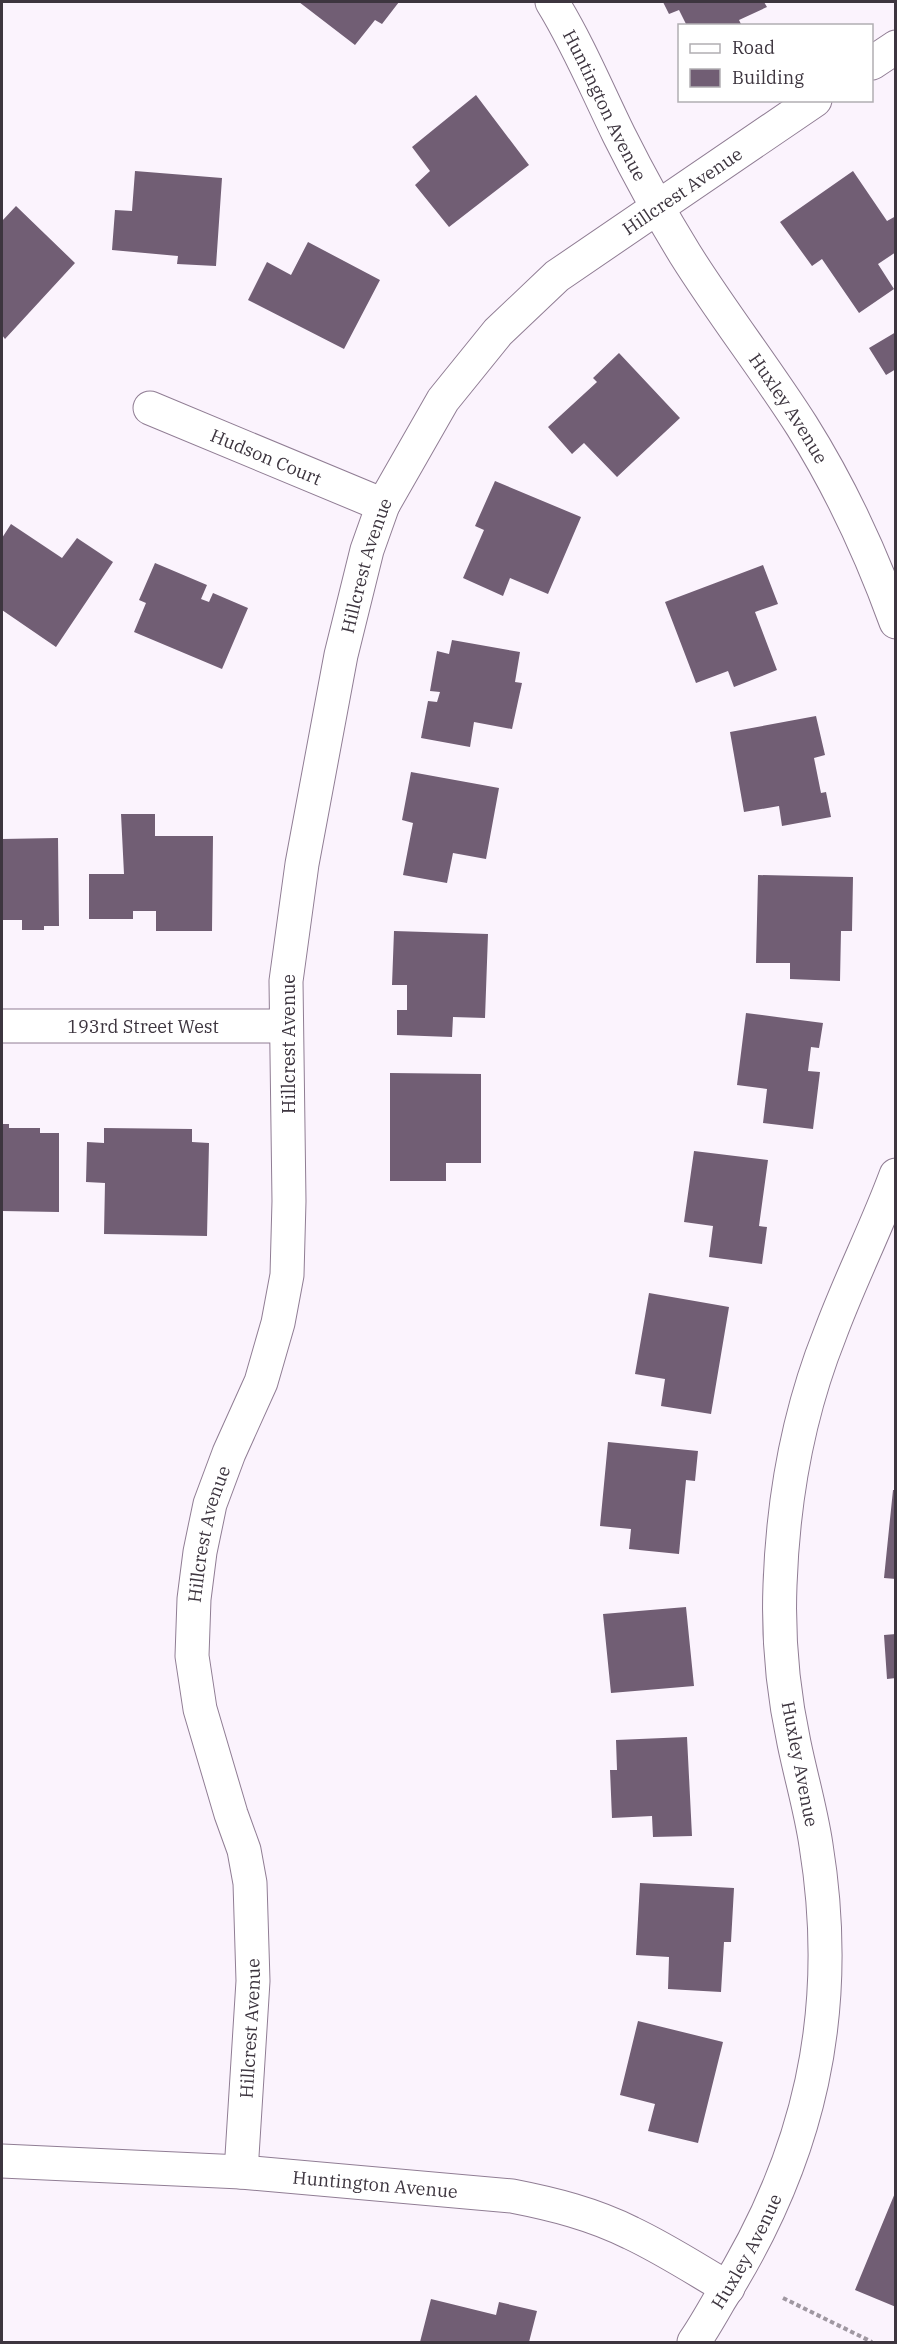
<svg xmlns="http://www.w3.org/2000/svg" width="897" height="2344" font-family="'IBM Plex Serif',serif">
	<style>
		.building { fill: #715e74 }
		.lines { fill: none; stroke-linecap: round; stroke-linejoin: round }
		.minor-casing { stroke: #907d94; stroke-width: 35 }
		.path { stroke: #9f97a1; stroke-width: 4; stroke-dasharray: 4.5 3; stroke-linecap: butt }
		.minor { stroke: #fff; stroke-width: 33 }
		.labels { text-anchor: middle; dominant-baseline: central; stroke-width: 6; stroke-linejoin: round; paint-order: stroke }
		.street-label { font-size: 18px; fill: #3d353f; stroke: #fff }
	</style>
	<rect width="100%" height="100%" fill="#fbf3fd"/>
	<path class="building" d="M299,2h100l-17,22 -7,-4 -20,25z
		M663,2h101l3,5 -28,13 3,6h-55l-8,-16 -10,4z
		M476,95l53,70 -80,62 -34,-42 15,-14 -18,-24z
		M135,171l87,7 -6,88 -39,-2 1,-8 -66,-6 3,-40 17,1z
		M853,171l34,50 9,-5v36l-18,12 16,25 -35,24 -37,-54 -10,7 -32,-44z
		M16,206l59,57 -70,76 -3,-4v-114z
		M308,242l72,38 -36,69 -96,-49 19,-38 24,13z
		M896,332v37l-10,6 -17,-27z
		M619,353l61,65 -63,59 -33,-34 -12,11 -24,-27 49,-45 -4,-4z
		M495,481l86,36 -33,77 -38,-16 -7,18 -40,-18 21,-48 -9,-4z
		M11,524l51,34 15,-20 36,24 -57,85 -54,-37v-72z
		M155,563l52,22 -6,14 8,3 4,-9 35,15 -26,61 -88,-37 12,-29 -7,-3z
		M763,565l15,39 -23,8 22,58 -43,17 -6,-16 -32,12 -31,-81z
		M452,640l68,12 -5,30 7,1 -10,46 -38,-7 -4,25 -49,-9 7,-37 9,1 3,-10 -10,-1 7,-40 12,3z
		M816,716l9,39 -11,3 7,35 5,-1 5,25 -49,9 -3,-20 -35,6 -14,-80z
		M411,772l88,16 -13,71 -33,-6 -6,30 -44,-8 10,-52 -11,-3z
		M121,814h34v22h58l-1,95h-56v-20h-23v8h-44v-45h35z
		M58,838l1,88h-15v4h-22v-10h-20v-81z
		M758,875l95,2 -1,54h-11l-1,50 -50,-2v-16h-34z
		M394,931l94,3 -3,84 -32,-1 -1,20 -55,-2v-25h10v-25h-15z
		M746,1013l77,10 -4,25 -8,-1 -3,24 12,1 -7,57 -50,-6 4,-34 -30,-4z
		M390,1073l91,1v89h-35v18h-56z
		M2,1124h7v4h31v5h19v79l-57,-1z
		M104,1128l88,1v13l17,1 -2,93 -103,-2 1,-51 -19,-1 1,-40 17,1z
		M694,1151l74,9 -9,66 8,1 -5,37 -53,-7 4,-31 -29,-4z
		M649,1293l80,14 -18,107 -50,-8 4,-27 -30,-5z
		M608,1442l90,9 -3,30 -9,-1 -7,74 -50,-5 2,-20 -31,-3z
		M893,1490h3v89l-12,-1z
		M686,1607l8,79 -83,7 -8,-79z
		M896,1634v44l-9,1 -3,-44z
		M687,1737l5,99 -39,1 -1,-21 -40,2 -2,-48h7l-1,-30z
		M640,1883l94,5 -3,54h-7l-3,50 -53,-3 1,-32 -33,-2z
		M638,2021l85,21 -25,101 -50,-12 7,-27 -35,-9z
		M895,2193h1v114l-41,-17z
		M431,2299l65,16 3,-13 38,9 -8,31h-109z"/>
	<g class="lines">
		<defs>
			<g id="minor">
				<path id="s1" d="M552,2c26,42 45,88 67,133 20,40 42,80 66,119 37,59 80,114 117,172 39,62 69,127 94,196"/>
				<path d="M872,63l24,-16"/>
				<path id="s2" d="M150,408l233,97"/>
				<path id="s3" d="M2,1026h283"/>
				<path id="s4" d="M2,2161l239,11 271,24c41,8 81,18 119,37 34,16 66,37 97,55"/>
				<path id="s5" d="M241,2172l12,-191 -3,-98 -6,-33 -13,-36 -31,-105 -8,-53 2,-57 6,-47 10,-48 19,-51 32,-71 17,-59 9,-48 2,-74 -3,-220 16,-117 39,-209 26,-105 16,-45 60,-105 55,-68 59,-56 258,-176"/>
				<path id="s6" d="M694,2342c9,-13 17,-27 25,-41 91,-143 124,-289 97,-456 -5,-34 -15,-68 -22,-102 -11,-51 -16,-106 -14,-158 3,-86 18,-171 50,-251 20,-54 46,-105 66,-159"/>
			</g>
		</defs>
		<use href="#minor" class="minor-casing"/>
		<path class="path" d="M783,2298l89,44"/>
		<use href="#minor" class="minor"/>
	</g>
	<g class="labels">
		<g class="street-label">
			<text stroke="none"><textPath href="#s1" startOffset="116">Huntington Avenue</textPath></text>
			<text stroke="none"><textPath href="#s5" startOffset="2142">Hillcrest Avenue</textPath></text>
			<text stroke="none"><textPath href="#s1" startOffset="471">Huxley Avenue</textPath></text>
			<text stroke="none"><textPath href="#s2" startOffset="126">Hudson Court</textPath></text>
			<text stroke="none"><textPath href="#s5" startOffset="1638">Hillcrest Avenue</textPath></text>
			<text stroke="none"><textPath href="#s3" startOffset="141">193rd Street West</textPath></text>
			<text transform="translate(288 1044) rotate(-90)">Hillcrest Avenue</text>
			<text stroke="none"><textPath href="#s5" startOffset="648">Hillcrest Avenue</textPath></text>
			<text transform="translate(800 1764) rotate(79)">Huxley Avenue</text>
			<text stroke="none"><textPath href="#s5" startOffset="144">Hillcrest Avenue</textPath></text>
			<text stroke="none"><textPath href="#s4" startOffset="374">Huntington Avenue</textPath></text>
			<text stroke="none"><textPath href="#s6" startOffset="105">Huxley Avenue</textPath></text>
		</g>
	</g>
	<rect width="897" height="2344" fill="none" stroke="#3d353f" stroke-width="6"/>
	<rect x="678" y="24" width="195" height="78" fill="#ffffff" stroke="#b1aeb2" stroke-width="1.5"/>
	<rect x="690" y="44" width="30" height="9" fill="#ffffff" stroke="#b1aeb2" stroke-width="1.5"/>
	<text x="732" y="54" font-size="18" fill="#3d353f">Road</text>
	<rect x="690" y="69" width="30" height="18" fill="#715e74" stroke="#b1aeb2" stroke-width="1.5"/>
	<text x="732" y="84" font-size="18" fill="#3d353f">Building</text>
</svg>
